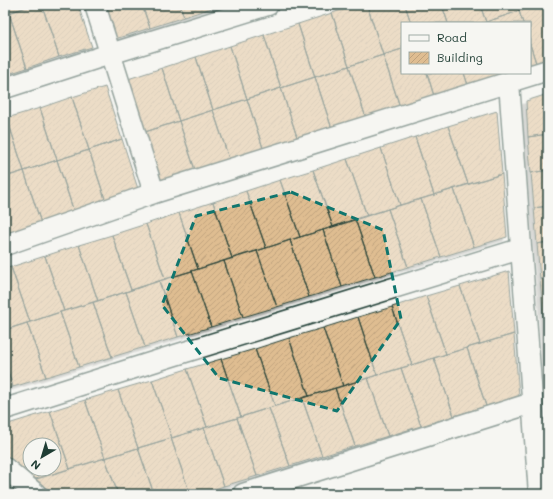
<svg xmlns="http://www.w3.org/2000/svg" width="553" height="499" font-family="Mali,sans-serif">
	<style>
		.building { fill: url(#building-hatch); stroke: #1f3d34; fill-rule: evenodd; filter: url(#shadow) }
		.lines { fill: none; stroke-linecap: round; stroke-linejoin: round }
		.street-casing { stroke: #1f3d34; stroke-width: 23 }
		.street { stroke: #f6f6f2; stroke-width: 20 }
		.marked { fill: none; stroke: #0f766e; stroke-width: 3; stroke-dasharray: 8 5; stroke-linejoin: round }
	</style>
	<defs>
		<pattern id="building-hatch" width="6" height="6" patternUnits="userSpaceOnUse"><rect width="6" height="6" fill="#dfbd91"/><path d="M-1 1l2-2M0 6l6-6M5 7l2-2" fill="none" stroke="#bfa37e"/></pattern>
		<filter id="shadow"><feDropShadow dx="-3.5" dy="3.5" stdDeviation="0" flood-color="#0004"/></filter>
	</defs>
	<rect width="100%" height="100%" fill="#f6f6f2"/>
	<filter id="ink" filterUnits="userSpaceOnUse"><feTurbulence type="fractalNoise" baseFrequency=".025" numOctaves="2"/><feDisplacementMap in="SourceGraphic" scale="8" xChannelSelector="R" yChannelSelector="G"/><feConvolveMatrix kernelMatrix="1 2 1 2 8 2 1 2 1" color-interpolation-filters="sRGB"/></filter>
	<g filter="url(#ink)">
		<path class="building" d="M5,5h1l3,8 -4,1z
			M6,5h26l-23,8z
			M32,5h10l17,52 -32,11 -18,-55z
			M42,5h36l14,42 -33,10z
			M104,5h38l8,23 -35,11z
			M142,5h38l4,12 -34,11z
			M180,5h37l1,1 -34,11z
			M358,5h9l16,50 -34,11 -17,-53z
			M367,5h38l6,18h-9v26l-19,6z
			M405,5h37l6,18h-37z
			M442,5h38l6,17 -4,1h-34z
			M480,5h38l1,6 -33,11z
			M518,5h20l-19,6z
			M538,5h10v55l-12,3 -6,-19v-21h-7l-4,-12z
			M519,11l4,12h-37v-1z
			M9,13l18,55 -22,7v-61z
			M332,13l17,53 -34,11 -17,-53z
			M298,24l17,53 -34,11 -17,-53z
			M264,35l17,53 -34,11 -17,-53z
			M530,44l6,19 -6,2z
			M230,46l17,53 -34,11 -17,-53z
			M402,49v24h25l7,23 -34,11 -17,-52z
			M383,55l17,52 -34,11 -17,-52z
			M196,57l17,53 -34,11 -17,-53z
			M349,66l17,52 -34,11 -17,-52z
			M162,68l17,53 -34,11 -17,-53z
			M427,73h37l4,12 -34,11z
			M464,73h38v1l-34,11z
			M315,77l17,52 -34,11 -17,-52z
			M105,87l17,52 -33,11 -17,-53z
			M281,88l17,52 -34,11 -17,-52z
			M548,94v40l-20,3 -2,-36z
			M72,97l17,53 -32,10 -17,-52z
			M247,99l17,52 -34,11 -17,-52z
			M40,108l17,52 -33,11 -17,-53z
			M213,110l17,52 -34,11 -17,-52z
			M497,111l5,63 -34,10 -20,-58z
			M7,118l17,53 -19,6v-58z
			M179,121l17,52 -34,11 -17,-52z
			M448,126l20,58 -34,11 -19,-58z
			M548,134v36l-17,3 -3,-36z
			M415,137l19,58 -34,10 -19,-57z
			M122,139l17,53 -33,10 -17,-52z
			M381,148l19,57 -33,11 -20,-57z
			M89,150l17,52 -32,10 -17,-52z
			M347,159l20,57 -34,11 -20,-57z
			M57,160l17,52 -33,11 -17,-52z
			M313,170l20,57 -33,10 -20,-57z
			M548,170v36l-14,2 -3,-35z
			M24,171l17,52 -32,11 -4,-14v-43z
			M502,174l5,63 -33,10 -20,-58z
			M280,180l20,57 -34,11 -20,-57z
			M454,189l20,58 -33,10 -20,-58z
			M246,191l20,57 -34,10 -19,-56z
			M421,199l20,58 -33,10 -20,-58z
			M213,202l19,56 -34,11 -19,-56z
			M548,206v36l-11,2 -3,-36z
			M388,209l20,58 -33,10 -20,-58z
			M179,213l19,56 -33,10 -19,-55z
			M355,219l20,58 -33,10 -19,-57z
			M5,220l4,14 -4,1z
			M146,224l19,55 -34,11 -19,-55z
			M323,230l19,57 -33,10 -19,-57z
			M112,235l19,55 -33,11 -19,-56z
			M290,240l19,57 -32,10 -20,-56z
			M548,242v36l-8,1 -3,-35z
			M79,245l19,56 -34,10 -19,-55z
			M257,251l20,56 -34,10 -19,-56z
			M45,256l19,55 -34,11 -19,-55z
			M224,261l19,56 -32,10 -19,-56z
			M11,267l19,55 -25,8v-61z
			M192,271l19,56 -33,10 -19,-56z
			M509,271l5,63 -34,10 -20,-58z
			M548,278v36l-5,1 -3,-36z
			M159,281l19,56 -33,10 -19,-55z
			M460,286l20,58 -34,10 -20,-58z
			M126,292l19,55 -33,10 -19,-55z
			M426,296l20,58 -34,11 -20,-58z
			M93,302l19,55 -33,10 -19,-55z
			M392,307l20,58 -35,10 -19,-58z
			M60,312l19,55 -33,10 -19,-54z
			M548,314v36l-3,1 -2,-36z
			M358,317l19,58 -34,11 -20,-58z
			M27,323l19,54 -33,10 -8,-24v-33z
			M323,328l20,58 -34,10 -20,-58z
			M514,334l5,62 -33,10 -19,-58z
			M289,338l20,58 -34,10 -20,-57z
			M467,348l19,58 -32,10 -20,-58z
			M255,349l20,57 -34,11 -20,-58z
			M548,350v33l-3,-32z
			M434,358l20,58 -33,10 -20,-58z
			M221,359l20,58 -34,10 -20,-58z
			M5,363l8,24 -8,3z
			M401,368l20,58 -33,10 -20,-58z
			M187,369l20,58 -35,11 -20,-58z
			M368,378l20,58 -33,10 -20,-58z
			M152,380l20,58 -34,10 -20,-58z
			M335,388l20,58 -33,10 -20,-58z
			M118,390l20,58 -33,10 -20,-58z
			M302,398l20,58 -32,10 -21,-58z
			M85,400l20,58 -35,11 -20,-58z
			M269,408l21,58 -33,10 -20,-58z
			M50,411l20,58 -34,10 -31,-25v-29zM30,445h24v24h-24z
			M237,418l20,58 -33,10 -20,-58z
			M204,428l20,58 -26,8h-8l-19,-56z
			M171,438l19,56h-36l-16,-46z
			M138,448l16,46h-36l-13,-36z
			M105,458l13,36h-65l-17,-15z
			M6,489l7,5h-8z"/>
		<g class="lines">
			<defs>
				<path id="street" d="M95,5l59,188
					M509,82l30,412
					M5,88l105,-34 158,-49
					M5,245l149,-52 394,-123
					M5,409l164,-52 351,-108
					M5,468l31,26
					M243,494l289,-91"/>
			</defs>
			<use href="#street" class="street-casing"/>
			<use href="#street" class="street"/>
		</g>
	</g>
	<path d="M0 0H553V499H0ZM291,192l92,38 18,89 -64,92 -118,-33 -57,-73 34,-89z" fill="#f6f6f2" fill-opacity=".55" fill-rule="evenodd"/>
	<path class="marked" d="M291,192l92,38 18,89 -64,92 -118,-33 -57,-73 34,-89z"/>
	<rect width="553" height="499" fill="none" stroke="#f6f6f2" stroke-width="20"/>
	<rect x="10" y="10" width="533" height="479" fill="none" stroke="#1f3d34" stroke-width="1.5" filter="url(#ink)"/>
	<rect x="401" y="22" width="130" height="52" fill="#f6f6f2" stroke="#a0aca6"/>
	<rect x="409" y="35" width="20" height="6" fill="#f6f6f2" stroke="#a0aca6"/>
	<text x="437" y="42" font-size="12" fill="#1f3d34">Road</text>
	<rect x="409" y="52" width="20" height="12" fill="url(#building-hatch)" stroke="#a0aca6"/>
	<text x="437" y="62" font-size="12" fill="#1f3d34">Building</text>
	<g transform="translate(42 457) rotate(218)"><circle r="19" fill="#f6f6f2" stroke="#a0aca6"/>
	<path d="M0-3L7 15L0 10L-7 15Z" fill="#1f3d34"/>
	<text y="-6" font-size="11" font-weight="bold" text-anchor="middle" fill="#1f3d34">N</text>
	</g>
</svg>
